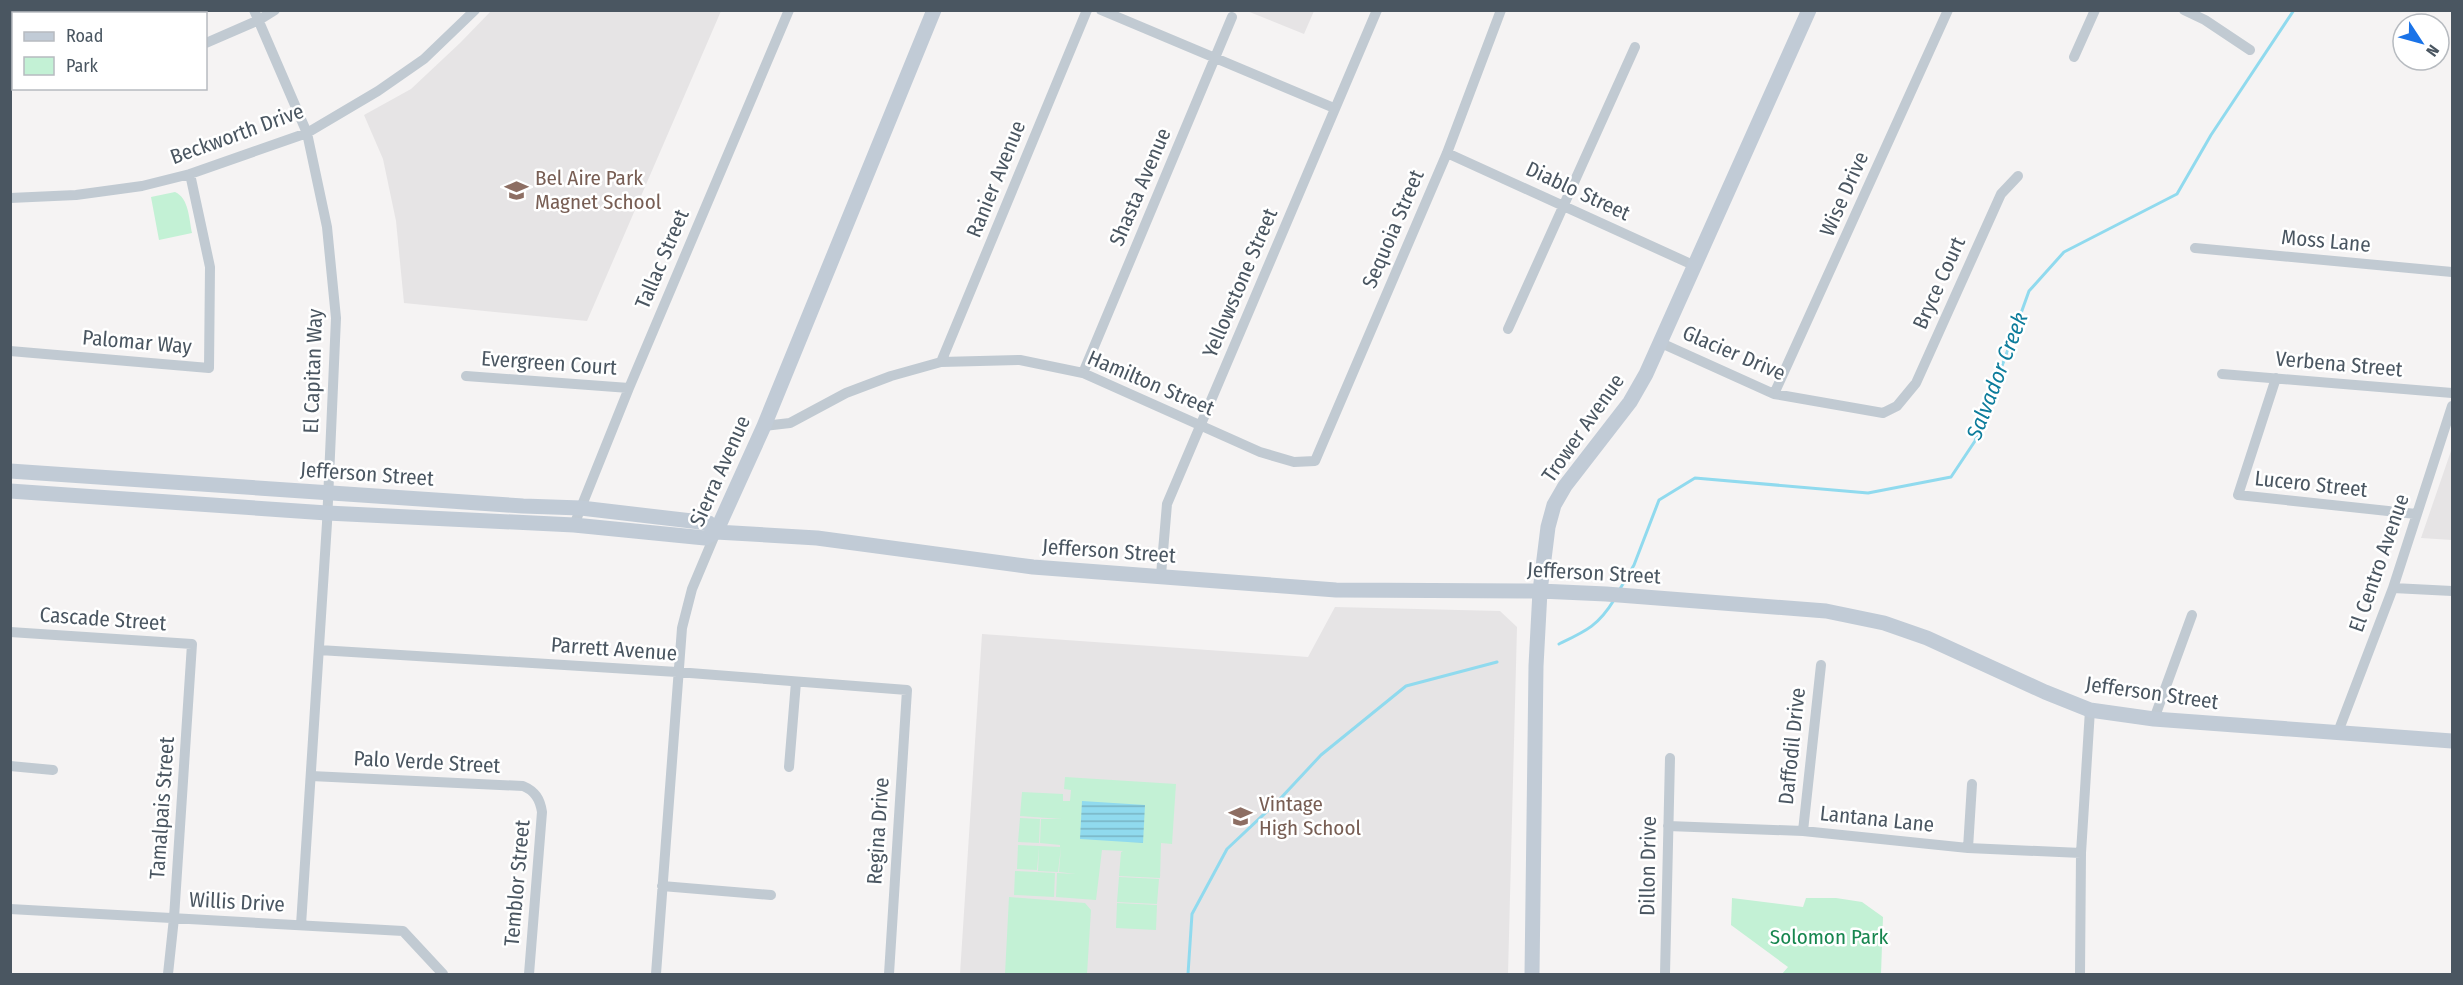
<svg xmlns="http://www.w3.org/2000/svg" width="2463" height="985" font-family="'Fira Sans Condensed',sans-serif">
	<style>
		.education { fill: #e6e4e5 }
		.park { fill: #c3f1d5 }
		.water { fill: url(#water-rules) }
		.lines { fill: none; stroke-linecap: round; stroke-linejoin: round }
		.stream { stroke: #90daee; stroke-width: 3 }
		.street { stroke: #c1cad2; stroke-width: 10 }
		.secondary { stroke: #c1cbd6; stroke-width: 15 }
		.labels { text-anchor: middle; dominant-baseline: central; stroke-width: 5; stroke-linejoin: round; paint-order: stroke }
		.street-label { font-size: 21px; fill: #4a5661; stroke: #fff }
		.education-label { font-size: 21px; fill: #785e54; stroke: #fff; text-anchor: start }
		.park-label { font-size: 21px; fill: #17864f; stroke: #fff }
		.water-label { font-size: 22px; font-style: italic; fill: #0c7c9b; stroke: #fff }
	</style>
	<defs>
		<pattern id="water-rules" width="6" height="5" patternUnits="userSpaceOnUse" patternTransform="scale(1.5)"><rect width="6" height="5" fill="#90daee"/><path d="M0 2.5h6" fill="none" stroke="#78b4c4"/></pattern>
	</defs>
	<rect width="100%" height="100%" fill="#f5f3f3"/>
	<path class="education" d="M492,10l229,1 -134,310 -183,-18 -8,-82 -13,-62 -19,-44 47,-26 49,-46z
		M1247,11h67l-10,23z
		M2452,448v92l-31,-2z
		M1335,607l165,4 17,16 -9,347h-548l22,-340 326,23z"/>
	<path class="park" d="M175,192c14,6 14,27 17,41l-33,7 -8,-43z
		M1065,777l111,7 -4,60 -11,-1 -1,35 -41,-2 2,-24 2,-1 -21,-1 -6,50 -40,-3 1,-24 19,1 -17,-2 2,-25 -3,25 -20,-1 1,-24 -2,23 -20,-1 1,-24 42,2v-2l-20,-2 1,-24h21l-42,-3 2,-24 41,2v7h7l1,-11 -7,-1z
		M1020,818l20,1 -1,24 -21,-1z
		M1015,871l40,2 -1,24 -40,-2z
		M1119,877l40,2 -2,25 -40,-2z
		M1009,897l76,6 6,7 -4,64h-82z
		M1732,898l71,9 3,-9h30l26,4 21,15 -2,57h-99l6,-7 -57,-42z
		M1117,903l40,2 -1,25 -40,-2z"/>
	<path class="water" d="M1082,801l63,4 -2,38 -63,-4z"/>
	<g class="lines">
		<path class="stream" d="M1620,589l14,-24 25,-65 36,-22 173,15 83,-16 24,-36 54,-150 35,-39 113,-58 34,-59 83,-125
			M1559,644c27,-13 39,-18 55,-44
			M1188,974l4,-60 35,-65 52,-49 42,-45 85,-69 91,-24"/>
		<path class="street" d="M254,10l53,123 20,94 9,91 -9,205 -26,402
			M1101,10l233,98
			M2184,10l21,10 45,30
			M206,43l53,-23 16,-10
			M2074,57l21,-47
			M10,70h4
			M1447,153l246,112
			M10,198l66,-3 66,-9 48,-12 117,-41 71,-42 46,-32 51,-49
			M2195,248l257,24
			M1508,329l127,-282
			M1661,343l113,51 109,19 14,-7 19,-23 85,-189 17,-18
			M10,351l199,17 1,-101 -20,-93
			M941,362l146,-352
			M1083,373l149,-356
			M2222,374l230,19
			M466,376l163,12
			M2276,378l-38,117 178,19
			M1774,394l174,-384
			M764,426l26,-3 56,-30 45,-17 50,-14 79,-2 63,13 177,79 34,10 21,-1 132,-308 54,-143
			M574,525l55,-137 160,-378
			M1161,575l6,-71 210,-494
			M2393,588l59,3
			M10,632l182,12 -18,274 -6,56
			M319,650l358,22 230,18 -18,284
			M2154,719l38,-104
			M2338,732l55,-144 59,-182
			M10,766l43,4
			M789,767l7,-85
			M311,776l212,10c12,5 17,13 19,26l-13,162
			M1668,826l135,5 165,17 113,5
			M1803,831l18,-166
			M1968,848l4,-64
			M662,886l109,9
			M10,909l393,22 40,43
			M656,974l26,-346 10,-39 24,-57
			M1665,974l5,-216
			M2080,974l1,-121 9,-143"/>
		<path class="secondary" d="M10,471l513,35 58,2 128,15 7,9
			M10,491l317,22 247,12 131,13 11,-6 101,6 216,29 303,23 204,1 66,3 220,17 58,12 43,15 118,54 45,18 64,9 298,22
			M716,532l48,-106 170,-416
			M1532,974l4,-308 4,-75 8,-64 6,-22 11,-19 65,-84 16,-28 163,-364"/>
	</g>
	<defs>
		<symbol id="school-bare" viewBox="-9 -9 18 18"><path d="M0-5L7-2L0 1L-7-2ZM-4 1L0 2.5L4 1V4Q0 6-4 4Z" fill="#8d6e63" stroke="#fff" stroke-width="2.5" paint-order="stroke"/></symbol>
	</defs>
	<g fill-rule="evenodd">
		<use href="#school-bare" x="500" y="174" width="33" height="33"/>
		<use href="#school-bare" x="1224" y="800" width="33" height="33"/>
	</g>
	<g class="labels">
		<g class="street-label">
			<text transform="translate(237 134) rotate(-20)">Beckworth Drive</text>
			<text transform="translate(996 179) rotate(-68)">Ranier Avenue</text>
			<text transform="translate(1140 187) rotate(-67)">Shasta Avenue</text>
			<text transform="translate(1578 191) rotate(25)">Diablo Street</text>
			<text transform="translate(1844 194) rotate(-66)">Wise Drive</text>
			<text transform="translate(1393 229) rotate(-67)">Sequoia Street</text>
			<text transform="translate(2326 241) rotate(5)">Moss Lane</text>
			<text transform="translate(662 259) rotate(-67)">Tallac Street</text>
			<text transform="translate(1240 283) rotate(-67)">Yellowstone Street</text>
			<text transform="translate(1939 283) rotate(-66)">Bryce Court</text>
			<text transform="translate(137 342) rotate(5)">Palomar Way</text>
			<text transform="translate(1734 353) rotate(23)">Glacier Drive</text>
			<text transform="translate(549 363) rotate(4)">Evergreen Court</text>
			<text transform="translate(2339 364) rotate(5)">Verbena Street</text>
			<text transform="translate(313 371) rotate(-88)">El Capitan Way</text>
			<text transform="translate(1151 383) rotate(23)">Hamilton Street</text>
			<text transform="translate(1583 428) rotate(-55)">Trower Avenue</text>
			<text transform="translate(720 471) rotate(-66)">Sierra Avenue</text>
			<text transform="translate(367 474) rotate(4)">Jefferson Street</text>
			<text transform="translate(2311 484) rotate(6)">Lucero Street</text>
			<text transform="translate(1109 551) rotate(4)">Jefferson Street</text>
			<text transform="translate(2379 563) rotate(-71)">El Centro Avenue</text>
			<text transform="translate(1594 573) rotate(3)">Jefferson Street</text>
			<text transform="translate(103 619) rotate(4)">Cascade Street</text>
			<text transform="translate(614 649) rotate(4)">Parrett Avenue</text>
			<text transform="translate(2152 693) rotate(8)">Jefferson Street</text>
			<text transform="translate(1792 746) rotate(-84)">Daffodil Drive</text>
			<text transform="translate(427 762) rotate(3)">Palo Verde Street</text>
			<text transform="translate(162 808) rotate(-86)">Tamalpais Street</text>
			<text transform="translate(1877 819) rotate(6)">Lantana Lane</text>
			<text transform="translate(878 831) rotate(-86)">Regina Drive</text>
			<text transform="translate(1648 866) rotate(-89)">Dillon Drive</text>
			<text transform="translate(517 883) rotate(-85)">Temblor Street</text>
			<text transform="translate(237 902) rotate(3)">Willis Drive</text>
		</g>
		<g class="education-label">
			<text x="535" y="178">Bel Aire Park<tspan x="535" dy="24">Magnet School</tspan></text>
			<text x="1259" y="804">Vintage<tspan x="1259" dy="24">High School</tspan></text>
		</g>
		<g class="park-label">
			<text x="1829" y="937">Solomon Park</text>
		</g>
		<g class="water-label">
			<text transform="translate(1997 376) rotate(-69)">Salvador Creek</text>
		</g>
	</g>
	<rect width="2463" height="985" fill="none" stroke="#4a5661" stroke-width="24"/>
	<rect x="12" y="12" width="195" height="78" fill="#ffffff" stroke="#b7bbc0" stroke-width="1.5"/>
	<rect x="24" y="32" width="30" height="9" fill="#c1cbd6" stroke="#b7bbc0" stroke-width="1.5"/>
	<text x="66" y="42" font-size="18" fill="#4a5661">Road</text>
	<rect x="24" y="57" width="30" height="18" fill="#c3f1d5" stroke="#b7bbc0" stroke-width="1.5"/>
	<text x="66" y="72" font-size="18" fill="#4a5661">Park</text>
	<g transform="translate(2421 42) rotate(126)"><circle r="28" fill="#ffffff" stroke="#b7bbc0" stroke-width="1.5"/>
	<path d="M0-4.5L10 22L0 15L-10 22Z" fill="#1a73e8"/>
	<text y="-9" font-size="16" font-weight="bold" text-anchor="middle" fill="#4a5661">N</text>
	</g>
</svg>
